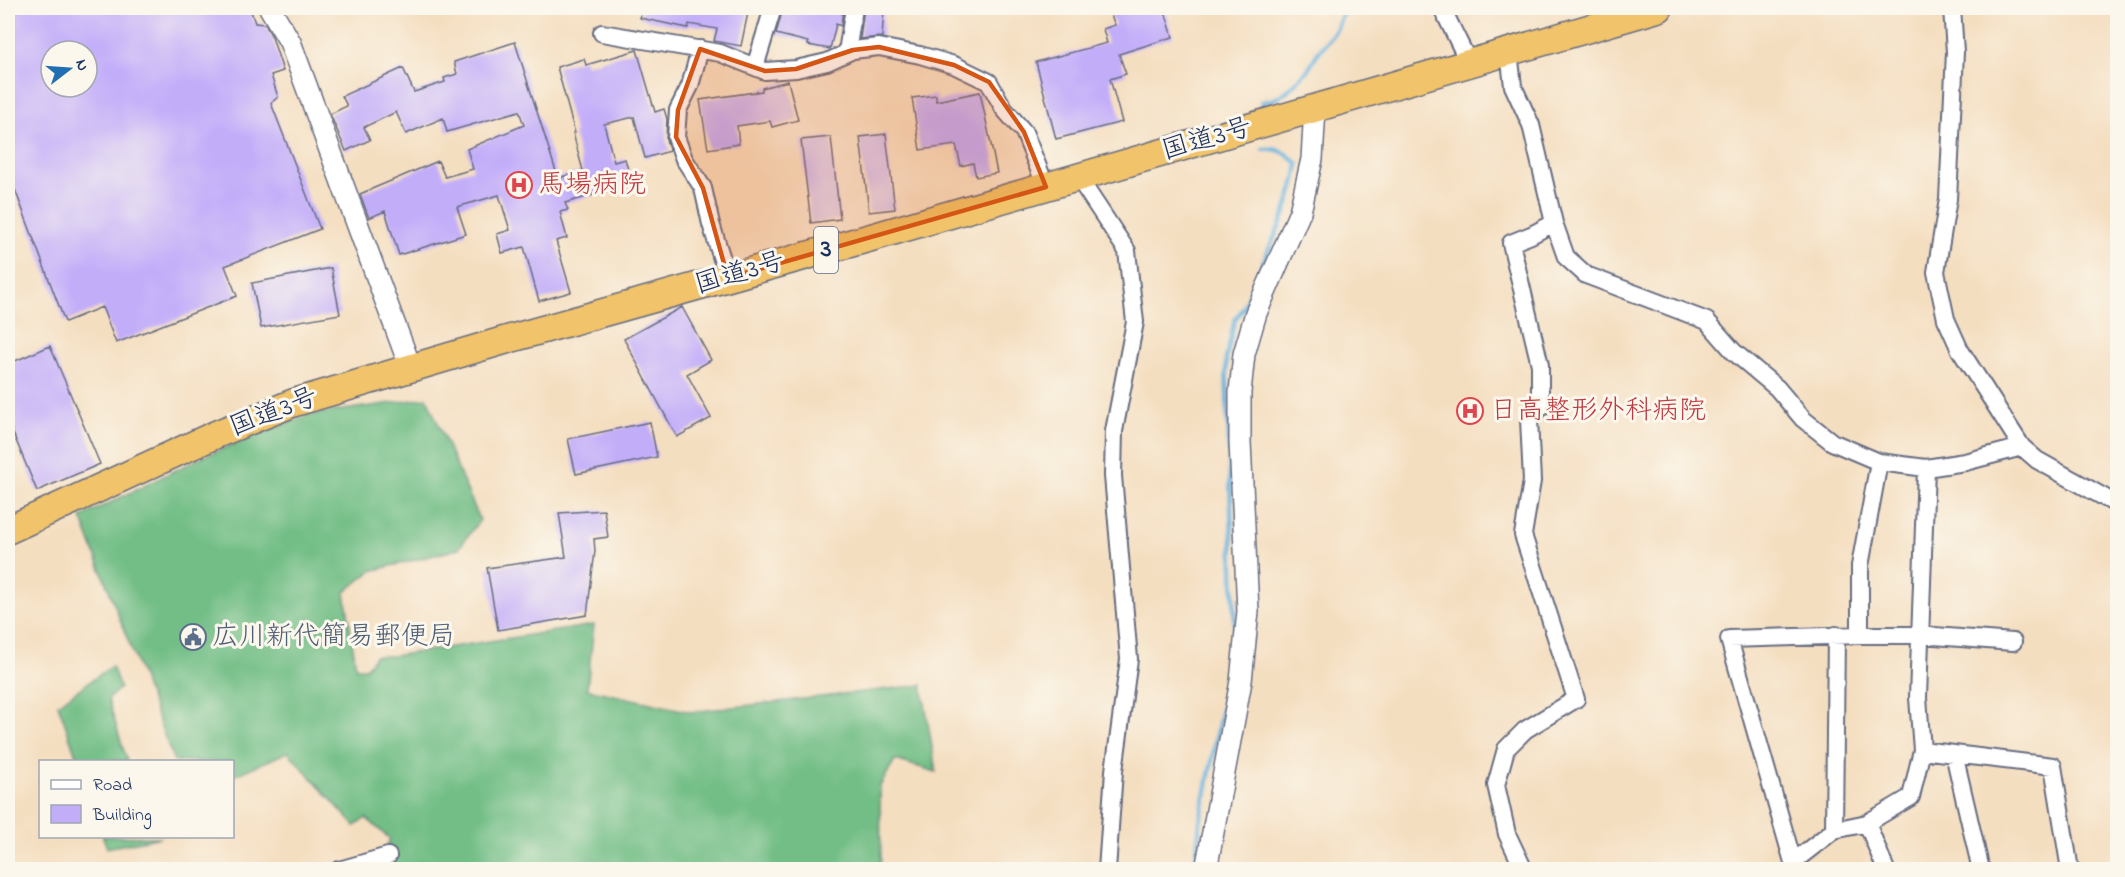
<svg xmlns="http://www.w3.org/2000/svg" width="2125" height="877" font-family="'Indie Flower','Klee One',sans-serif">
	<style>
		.forest { fill: #72be86; stroke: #467672; stroke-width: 1.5 }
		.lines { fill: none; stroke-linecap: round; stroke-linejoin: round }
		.stream { stroke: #64b1dd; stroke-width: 4.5 }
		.building { fill: #c2adf9; fill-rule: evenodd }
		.minor-casing { stroke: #676c80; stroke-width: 20 }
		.tertiary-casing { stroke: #676c80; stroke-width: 24 }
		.trunk-casing { stroke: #676c80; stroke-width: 30 }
		.minor { stroke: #fff; stroke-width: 16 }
		.tertiary { stroke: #fff; stroke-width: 21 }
		.trunk { stroke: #f1c36a; stroke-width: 27 }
		.marked { fill: #d45514; fill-opacity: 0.2; stroke: #d45514; stroke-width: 4.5; stroke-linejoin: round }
		.labels { text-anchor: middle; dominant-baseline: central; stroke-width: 6; stroke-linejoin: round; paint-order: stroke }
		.shield { fill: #fbf7ec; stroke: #5e6b89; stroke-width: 1.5 }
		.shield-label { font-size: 26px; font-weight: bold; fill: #1b2f5e }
		.street-label { font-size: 27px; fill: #1b2f5e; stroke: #fbf7ec }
		.health-label { font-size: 27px; fill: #be3a42; stroke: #fbf7ec; text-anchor: start }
		.service-label { font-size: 27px; fill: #4e5e75; stroke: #fbf7ec; text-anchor: start }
	</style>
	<rect width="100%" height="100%" fill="#fbf7ec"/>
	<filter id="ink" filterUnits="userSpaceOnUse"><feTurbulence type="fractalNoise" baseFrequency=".0167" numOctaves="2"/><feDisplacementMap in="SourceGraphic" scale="12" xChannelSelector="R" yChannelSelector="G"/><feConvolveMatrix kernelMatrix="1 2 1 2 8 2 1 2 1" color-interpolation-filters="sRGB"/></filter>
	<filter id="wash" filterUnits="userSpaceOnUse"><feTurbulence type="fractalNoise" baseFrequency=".008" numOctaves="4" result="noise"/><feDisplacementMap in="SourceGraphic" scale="24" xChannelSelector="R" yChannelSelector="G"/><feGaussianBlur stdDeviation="1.35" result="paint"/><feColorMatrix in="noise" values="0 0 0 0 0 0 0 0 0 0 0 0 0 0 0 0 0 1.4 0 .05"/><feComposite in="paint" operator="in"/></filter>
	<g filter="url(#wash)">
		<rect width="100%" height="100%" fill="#f4dec0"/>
		<path class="forest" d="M427,398l53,122 -22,29 -87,22 -26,21 11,76h10l9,-12h18l201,-31 -7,64 104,23 231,-27 14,87 -41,-12 -15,26 1,76 -22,7h-477l-2,-5 10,-25 -24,-21 -11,8 -67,-74 -55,24 -1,-14 -58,-1 -93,-244 121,-60 106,-42z
			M112,666l8,22 -12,11 19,62h-49l-20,-57z
			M103,837v-1l58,1 -54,11z"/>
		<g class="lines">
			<path class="stream" d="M1263,106l-1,-4 13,-3 11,-7 22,-22 9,-16 19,-24 7,-17 -1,-5
				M1195,870l5,-48 31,-159 4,-33 -9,-271 9,-40 9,-11c17,-49 47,-93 54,-144 -12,-11 -18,-17 -35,-15"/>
		</g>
		<g id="blocks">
			<path class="building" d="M8,8h242l5,15 10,1 7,13 11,34 -12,4 7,22 -7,6 49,126 -95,37 12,30 -121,47 -14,-36 -37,15 -57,-151zM51,51h36v36h-36z
				M643,8h106l-8,38 -27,-5 3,-12 -28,-5 -1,4 -48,-10z
				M783,8l32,6 3,-6h25l-2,18 -5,-2 -6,25 -22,-4v-3l-32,-8z
				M864,8h20l-2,29 -22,2z
				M1108,8h56l9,29 -54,17 7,20 -16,5 12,43 -66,17 -20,-77 71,-19 -4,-14 12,-4z
				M515,42l43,136 25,-7 -10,-38h2l-18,-66 27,-8 2,6 51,-15 18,62 9,-3 3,10 -1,21 4,11 -25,7 -11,-41 -30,7 10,38 11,-3 7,25 -67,19 3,7 -8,2 7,26 -11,3 15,51 -32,9 -15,-54 -22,6 -5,-19 13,-4 -11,-35 -42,12 9,27 -67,21 -14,-44 -16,7 -9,-24 78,-33 7,16 28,-8 -6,-20 57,-24 -5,-14 -72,21 -4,-14 -37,16 -10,-22 -32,15 6,13 -24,11 -16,-37 17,-8 -5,-10 61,-28 11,24 31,-10 -1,-4 13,-4 -3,-12z
				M788,81l10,39 -26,7 -2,-6 -33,5 2,18 -31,5 -8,-49 62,-9v-3z
				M980,92l17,81 -21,4 -3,-14 -12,3 -5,-21 -36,5 -8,-52 24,-3v6z
				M886,134l9,75 -26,3 -9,-75z
				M831,137l9,82 -29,4 -10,-83z
				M331,268l9,46 -79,14 -9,-45z
				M682,307l29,53 -24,14 24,44 -34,19 -53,-98z
				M50,346l50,118 -63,27 -29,-70v-57z
				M650,422l7,35 -81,17 -8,-35z
				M604,510l4,27 -14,2 1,12 -8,64 -89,15 -11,-62 79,-11 -7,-44z"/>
		</g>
	</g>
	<g filter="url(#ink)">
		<use href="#blocks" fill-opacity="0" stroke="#676c80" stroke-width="1.5"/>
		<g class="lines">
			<defs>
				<path id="minor" d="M1442,8l27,55
					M1952,8l3,44 -7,147 -12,73 10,47 14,31 62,97 15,13 81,45
					M602,33l118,20 45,18 31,-2 31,-7 26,-12 26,-3 41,8 34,10 35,17 15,27 20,23 22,55
					M700,49l-10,37 -12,24 -2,27 8,22 19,29 8,36 17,54
					M847,52l7,-44
					M1509,52l4,34 18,39 23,98 -23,12 -20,8 29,122v43l-11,11 3,62 -9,54 53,164 -51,31 -19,19 -10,36 11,49 17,36
					M755,67l18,-59
					M1078,177l49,74 8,71 -21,109 -1,45 16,183 -15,112 -7,99
					M1554,223l12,34 20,18 121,46 27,31 43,36 26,31 29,23 47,20 47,6
					M1860,635v-69l19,-104
					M2013,642l-92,-7h-61l-131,4 64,223 41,-32 33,-7 44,-26 11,-47 -4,-52 8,-230 39,-6 57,-15
					M1922,750l32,4 27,116
					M1954,754l99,12 17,104
					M1867,823l19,47
					M1834,830l2,-195
					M339,870l49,-14"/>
				<path id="tertiary" d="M270,8l20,34 121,327
					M1206,870l35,-189 7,-70 -8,-169v-50l4,-38 12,-41 44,-101 12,-53 3,-51"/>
				<path id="trunk" d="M8,530l209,-96 76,-31 216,-64 364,-102 786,-229"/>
			</defs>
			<use href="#minor" class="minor-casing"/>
			<use href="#tertiary" class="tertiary-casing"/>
			<use href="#trunk" class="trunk-casing"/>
			<use href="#minor" class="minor"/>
			<use href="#tertiary" class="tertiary"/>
			<use href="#trunk" class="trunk"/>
		</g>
	</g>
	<path class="marked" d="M879,47l75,18 35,17 35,50 22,55 -318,91 -25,-90 -27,-51 2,-27 22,-61 65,22 31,-2 57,-19z"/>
	<defs>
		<symbol id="hospital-ring" viewBox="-11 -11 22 22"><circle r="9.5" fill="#fbf7ec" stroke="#e0444e" stroke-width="1.5"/><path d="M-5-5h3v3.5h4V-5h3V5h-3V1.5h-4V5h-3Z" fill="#e0444e"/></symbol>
		<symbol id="civic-ring" viewBox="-11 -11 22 22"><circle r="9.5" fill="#fbf7ec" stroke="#5c6f8a" stroke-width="1.5"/><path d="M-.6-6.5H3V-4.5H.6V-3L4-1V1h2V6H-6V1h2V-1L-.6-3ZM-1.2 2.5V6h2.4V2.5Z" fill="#5c6f8a"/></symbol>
	</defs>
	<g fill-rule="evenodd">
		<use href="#hospital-ring" x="504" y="170" width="30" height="30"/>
		<use href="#hospital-ring" x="1455" y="396" width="30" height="30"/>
		<use href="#civic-ring" x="178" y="622" width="30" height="30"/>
	</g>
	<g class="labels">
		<rect class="shield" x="814" y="227" width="24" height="46" rx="4.5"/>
		<g class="shield-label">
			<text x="826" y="250">3</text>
		</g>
		<g class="street-label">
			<text transform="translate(1207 140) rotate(-16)">国道3号</text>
			<text transform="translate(740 274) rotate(-16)">国道3号</text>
			<text transform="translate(274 413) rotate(-21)">国道3号</text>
		</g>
		<g class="health-label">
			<text x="538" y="185">馬場病院</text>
			<text x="1490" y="411">日高整形外科病院</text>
		</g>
		<g class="service-label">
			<text x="212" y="637">広川新代簡易郵便局</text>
		</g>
	</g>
	<rect width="2125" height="877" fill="none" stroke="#fbf7ec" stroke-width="30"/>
	<rect x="39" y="760" width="195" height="78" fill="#fbf7ec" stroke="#a1a7b3" stroke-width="1.5"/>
	<rect x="51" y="780" width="30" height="9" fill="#ffffff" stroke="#a1a7b3" stroke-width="1.5"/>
	<text x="93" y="790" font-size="18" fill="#1b2f5e">Road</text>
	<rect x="51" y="805" width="30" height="18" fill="#c2adf9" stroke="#a1a7b3" stroke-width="1.5"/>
	<text x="93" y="820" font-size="18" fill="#1b2f5e">Building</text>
	<g transform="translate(69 69) rotate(73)"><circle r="28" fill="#fbf7ec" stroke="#a1a7b3" stroke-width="1.5"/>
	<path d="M0-4.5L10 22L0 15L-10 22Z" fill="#1f6fb2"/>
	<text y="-9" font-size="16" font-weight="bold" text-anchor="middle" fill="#1b2f5e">N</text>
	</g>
</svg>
